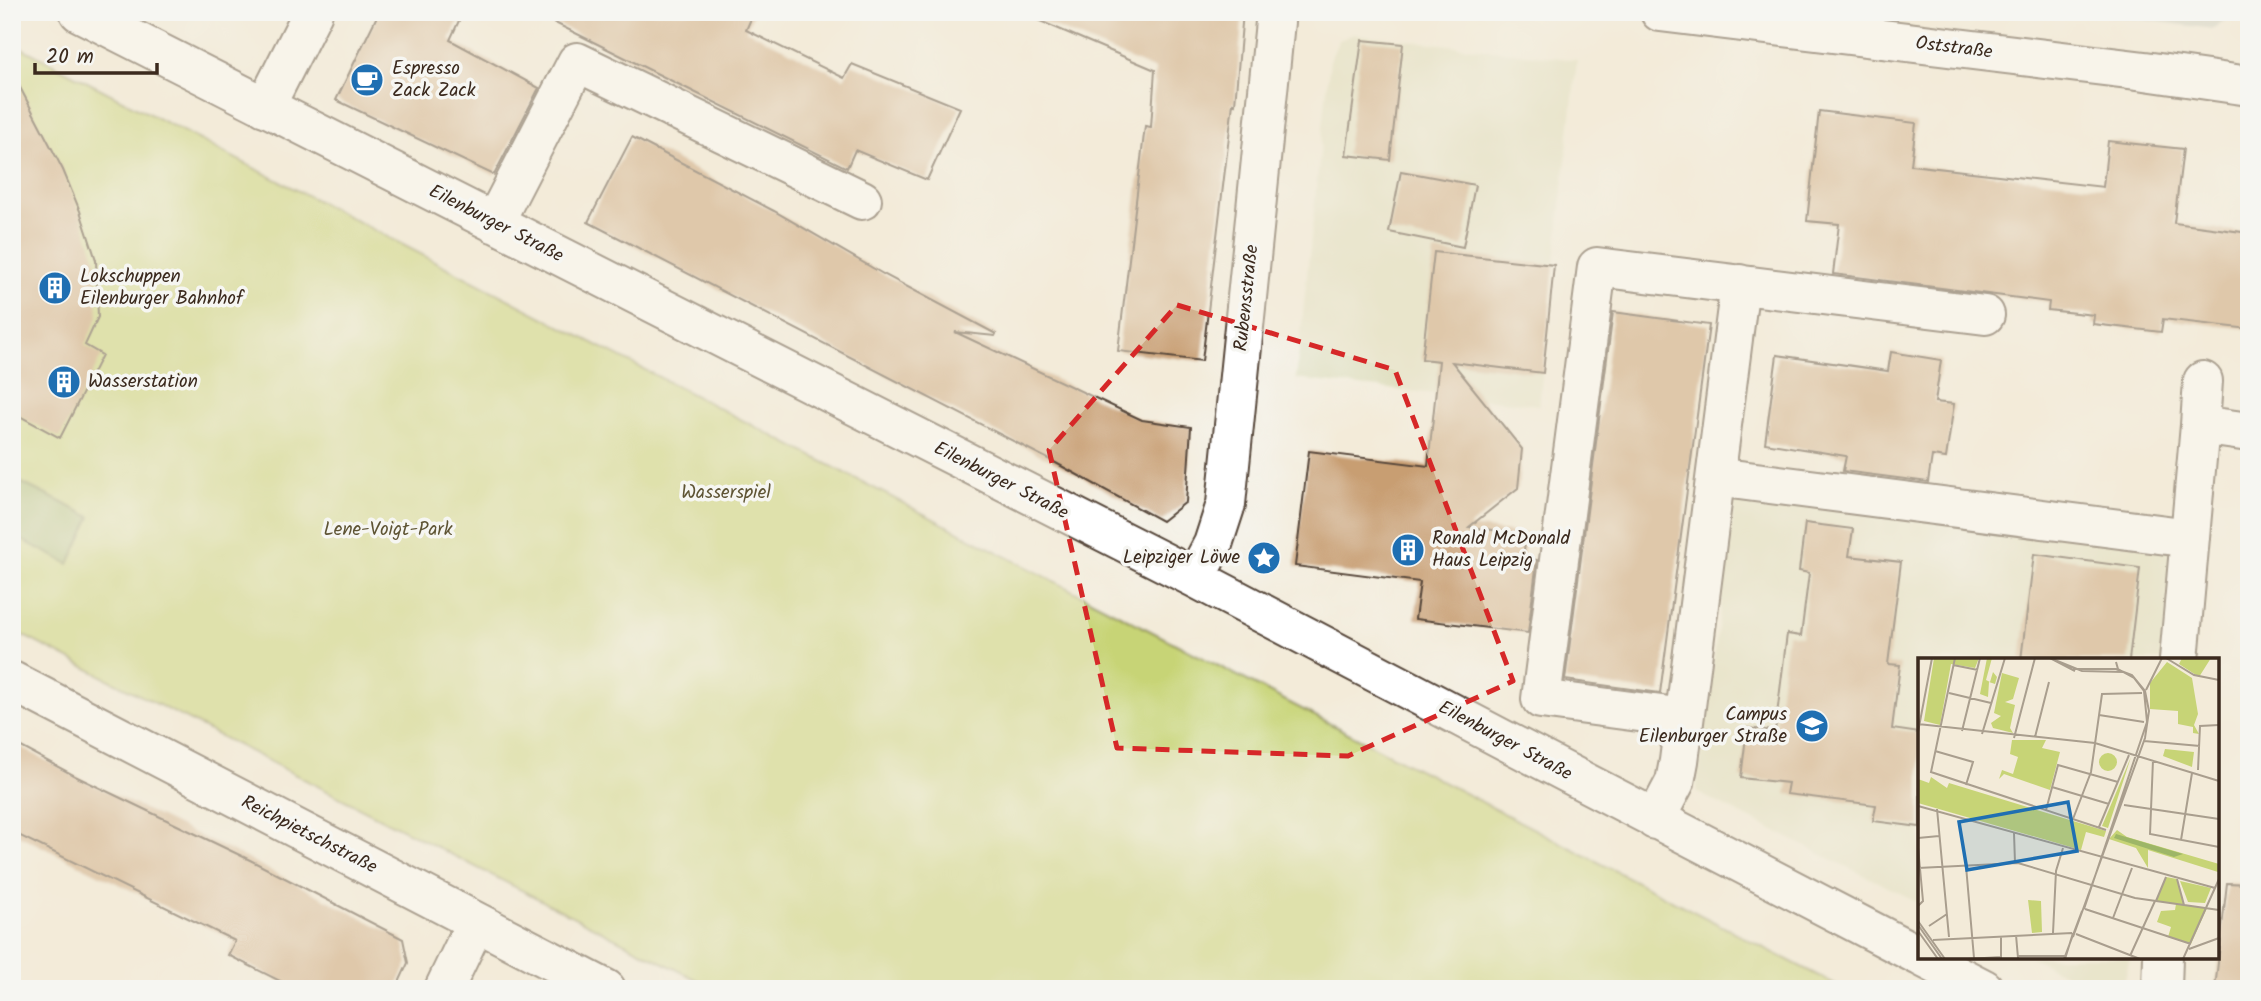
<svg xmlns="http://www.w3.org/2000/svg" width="2261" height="1001" font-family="Kalam,sans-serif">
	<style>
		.built { fill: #deddbb }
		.industrial { fill: #c3c6b9 }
		.green { fill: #c7d476; stroke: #817f4a; stroke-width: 2 }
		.forest { fill: #9db667; stroke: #6c7042; stroke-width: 2 }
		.building { fill: #c89e72 }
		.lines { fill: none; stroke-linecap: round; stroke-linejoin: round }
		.minor-casing { stroke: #57473a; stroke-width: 42 }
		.minor { stroke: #fff; stroke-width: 38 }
		.marked { fill: none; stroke: #d62828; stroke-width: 5; stroke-dasharray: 14 9; stroke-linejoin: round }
		.labels { text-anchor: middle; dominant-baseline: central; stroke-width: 7; stroke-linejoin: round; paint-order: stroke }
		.street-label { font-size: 19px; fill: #3b2a1e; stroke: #f6f6f2 }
		.poi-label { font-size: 19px; fill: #3b2a1e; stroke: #f6f6f2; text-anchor: start }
		.park-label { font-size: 19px; fill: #5e5434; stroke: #f6f6f2 }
		.inset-road { fill: none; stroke: #a99e8e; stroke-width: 2 }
		.view { fill: #1f6fb2; fill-opacity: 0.15; stroke: #1f6fb2; stroke-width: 3.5 }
		.inset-edge { fill: none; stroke: #3b2a1e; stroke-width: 3.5 }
	</style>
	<rect width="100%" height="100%" fill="#f6f6f2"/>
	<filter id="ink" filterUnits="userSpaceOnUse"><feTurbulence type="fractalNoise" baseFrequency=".0143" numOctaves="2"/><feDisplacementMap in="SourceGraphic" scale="14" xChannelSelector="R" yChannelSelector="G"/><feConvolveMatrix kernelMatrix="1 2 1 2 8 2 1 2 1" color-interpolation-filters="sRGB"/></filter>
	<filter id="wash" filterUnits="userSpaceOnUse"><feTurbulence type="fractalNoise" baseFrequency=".00686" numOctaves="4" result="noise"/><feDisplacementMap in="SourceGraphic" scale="28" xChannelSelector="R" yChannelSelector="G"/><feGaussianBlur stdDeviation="1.57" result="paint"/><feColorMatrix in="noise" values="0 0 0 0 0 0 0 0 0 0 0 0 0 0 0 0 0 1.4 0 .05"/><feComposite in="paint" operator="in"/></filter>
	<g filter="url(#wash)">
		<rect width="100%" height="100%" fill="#f3ebd9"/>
		<path class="built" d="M1354,34l223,26 -38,345 -243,-26 34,-319 9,-20z
			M1736,492l435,57 -8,111h-243v243l-224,-111z
			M2030,957h100l-7,32h-29z"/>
		<path class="industrial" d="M2081,12h154l-22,17z"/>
		<path class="green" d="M12,43l1832,946h-1129l-703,-359z"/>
		<path class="forest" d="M12,478l79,39 -22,47 -57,-29z"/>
		<g id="blocks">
			<path class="building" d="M379,12h84l-13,28 89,48 -45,87 -158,-75z
				M533,12h221l-8,18 98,48 8,-14 108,44 -33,72 -72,-30 -8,18z
				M1019,12h224l-8,92 -2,-1 -31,258 -84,-10 27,-225 6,1 4,-57z
				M1362,40l41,4 -13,116 -44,-5z
				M12,72l51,98 17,41 16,49 2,57 -13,28 17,10 -42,83 -48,-26z
				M1819,111l97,12 -5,42 192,22 5,-46 75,8 -9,74 75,10v96l-86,-10 -2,13 -68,-8 1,-9 -46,-5 1,-8 -216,-28 6,-50 -32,-3z
				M632,137l142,74 109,63 113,60 -1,2 -40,-4 187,88 49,7 -5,75 -24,19 -108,-59 -466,-240z
				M1401,171l74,14 -12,62 -74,-15z
				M1434,252l120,13 -11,108 -91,-11 70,87 -4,39 -49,39 57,7 -3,24 14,2 -9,73 -113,-14 5,-37 -125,-16 14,-115 119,15 11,-105 -17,-2z
				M1613,312l96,13 -49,368 -95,-13z
				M1891,352l50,8 -6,42 19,2 -8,54 -14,-2 -4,26 -85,-11 3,-15 -81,-13 12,-88 111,16z
				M1805,523l48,6 -4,27 52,6 -13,102 12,1 -8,64 28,4v94l-47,-6 3,-16 -90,-11 2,-11 -47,-5 6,-50 28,3 12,-97 14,2 8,-63 -10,-2z
				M2034,554l106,14 -11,92h-108z
				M12,742l63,34 175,84 153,79 5,24 -12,26h-100l-68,-34 7,-14 -223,-109z
				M2227,883l22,1v105h-34z"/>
		</g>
	</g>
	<g filter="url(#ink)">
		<use href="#blocks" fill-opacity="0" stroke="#57473a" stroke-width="2"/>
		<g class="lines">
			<defs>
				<path id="minor" d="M79,12l1116,566c241,127 483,253 725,378
					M1660,12l485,59 104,15
					M265,107l48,-95
					M494,223l83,-161 285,138
					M2200,425l3,-44
					M1716,477l474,61
					M1195,578l18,-34 13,-40 50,-492
					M2179,660l21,-235 49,7
					M12,681l594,308
					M1684,718l-143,-19 56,-432 388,48
					M1655,820l20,-38 4,-21 61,-477
					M1922,957l62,32
					M444,989l32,-67
					M2162,989l1,-32"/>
			</defs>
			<use href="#minor" class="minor-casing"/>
			<use href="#minor" class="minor"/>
		</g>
	</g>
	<path d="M0 0H2261V1001H0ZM1177,305l218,65 118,311 -165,75 -231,-8 -68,-298z" fill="#f3ebd9" fill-opacity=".55" fill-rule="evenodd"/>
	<path class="marked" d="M1177,305l218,65 118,311 -165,75 -231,-8 -68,-298z"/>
	<defs>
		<symbol id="cafe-disc" viewBox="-11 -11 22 22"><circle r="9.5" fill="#1f6fb2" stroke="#f6f6f2"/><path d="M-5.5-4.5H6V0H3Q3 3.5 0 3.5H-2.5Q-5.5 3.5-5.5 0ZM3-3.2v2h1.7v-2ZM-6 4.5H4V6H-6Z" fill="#fff"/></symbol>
		<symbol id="building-disc" viewBox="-11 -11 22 22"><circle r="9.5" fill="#1f6fb2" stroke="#f6f6f2"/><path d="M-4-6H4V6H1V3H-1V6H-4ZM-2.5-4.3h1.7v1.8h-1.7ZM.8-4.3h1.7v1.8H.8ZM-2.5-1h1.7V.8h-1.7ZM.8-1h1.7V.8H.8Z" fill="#fff"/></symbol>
		<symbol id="sight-disc" viewBox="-11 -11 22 22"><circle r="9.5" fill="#1f6fb2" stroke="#f6f6f2"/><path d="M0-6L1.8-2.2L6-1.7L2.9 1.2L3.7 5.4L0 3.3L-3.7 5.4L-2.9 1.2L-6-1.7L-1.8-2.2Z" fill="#fff"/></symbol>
		<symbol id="university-disc" viewBox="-11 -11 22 22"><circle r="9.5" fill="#1f6fb2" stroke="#f6f6f2"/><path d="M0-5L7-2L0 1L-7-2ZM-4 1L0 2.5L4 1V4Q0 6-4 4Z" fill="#fff"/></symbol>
	</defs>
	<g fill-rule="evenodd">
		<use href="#cafe-disc" x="348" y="61" width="38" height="38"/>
		<use href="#building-disc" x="36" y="269" width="38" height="38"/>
		<use href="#building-disc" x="45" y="363" width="38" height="38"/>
		<use href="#building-disc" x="1389" y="531" width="38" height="38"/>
		<use href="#sight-disc" x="1245" y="539" width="38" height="38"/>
		<use href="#university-disc" x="1793" y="707" width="38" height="38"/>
	</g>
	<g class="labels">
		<g class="street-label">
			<text transform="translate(1954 48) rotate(7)">Oststraße</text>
			<text transform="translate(496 224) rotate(27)">Eilenburger Straße</text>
			<text transform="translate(1247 298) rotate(-84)">Rubensstraße</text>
			<text transform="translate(1001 481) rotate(27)">Eilenburger Straße</text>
			<text transform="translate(1505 741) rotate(28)">Eilenburger Straße</text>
			<text transform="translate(309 835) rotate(27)">Reichpietschstraße</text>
		</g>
		<g class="poi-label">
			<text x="392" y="69">Espresso<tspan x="392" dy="22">Zack Zack</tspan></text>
			<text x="80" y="277">Lokschuppen<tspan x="80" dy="22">Eilenburger Bahnhof</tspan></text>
			<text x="88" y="382">Wasserstation</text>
			<text x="1432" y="539">Ronald McDonald<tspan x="1432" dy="22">Haus Leipzig</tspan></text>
			<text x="1240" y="558" text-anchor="end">Leipziger Löwe</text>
			<text x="1787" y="715" text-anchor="end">Campus<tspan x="1787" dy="22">Eilenburger Straße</tspan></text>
		</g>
		<g class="park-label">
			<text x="726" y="493">Wasserspiel</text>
			<text x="388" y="530">Lene-Voigt-Park</text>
		</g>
	</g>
	<g transform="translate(1918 658)">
		<rect width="301" height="301" fill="#f3ebd9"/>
		<path d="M16,0h45l-4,10 -24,-4 -11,61 -16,-4zM69,0h5l-6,22 4,2 3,-10 4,5 -2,7 -6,-2 -1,15 -8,-3zM264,0h29l-12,19 -20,-13zM249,4l25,16 6,36 -4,11 5,9 -6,-1v-6l-15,-3v-13l-28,-2v-26zM84,15l17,5 -6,21 -8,3 10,3 -5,23 3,5 -20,-5 -2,-5 10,-7 -7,-3zM94,82h34l-4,8 18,4 -10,38 -46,-16 -5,5 3,-9 11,4 5,-17 -8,-3zM247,91l29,3 -2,15 -29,-11zM181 104a9 9 0 1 1 18 0a9 9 0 1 1-18 0ZM213,99l-23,71 -6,-2zM13,119l16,11 2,-5 157,48 -2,6 -18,-5 -5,18 -163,-47v-24l11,4zM199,172l10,7 92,27 -1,8 -70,-22v18l-12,-20 -27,-9zM248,219l11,2 7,26 23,3 -16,36 -23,-7 3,-10 -14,-5 4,-11 14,-1 1,-6 -20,-3zM262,223l31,7 -6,15 -17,-1zM110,242l13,1 1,31 -10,1z" fill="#c7d476"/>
		<path d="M198,176l67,20 -9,3 -60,-19z" fill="#9db667"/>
		<path class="inset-road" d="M37,0l-24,114 175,58M132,0l25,13M132,0l32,13 41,1M248,0l28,17 25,5M35,7l25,5M228,32l16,-32M31,35l42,10M181,57l45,7M0,66l177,19 124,38M44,73l18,-73M0,74l14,-74M64,76l23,-76M117,79l14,-55M96,80l21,-80M226,83l56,5M17,93l38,11 -7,23M235,102l-3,74 69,13M280,112l2,-44 19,-1M134,129l57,17M206,147l95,14M0,148l297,82M19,151l12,128M128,152l12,-45 60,17M155,161l18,-47 11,-78 40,-1M181,169l30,-72M96,175l1,30M0,180l21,-2M263,182l11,-67M0,189l5,54 -5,5M48,208l8,92M0,210l100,-5 117,35 84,12M259,221l7,26M238,243l10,-24M166,251l63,-187 -3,-31 -10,-13 -16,-9 -2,-7M167,251l106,35M195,260l19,-50M0,263l27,38M0,267l24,34M11,268l18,-12M0,273l20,28M135,275l3,-62 7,-23M158,276l64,25M98,277l2,23M83,278v22M155,279l72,-199 4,-27 -4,-20 -13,-16 -16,-6h-43M15,282l139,-7M271,291l30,-11M100,298h48M212,298l25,-55M50,301l33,-2M146,301l18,-48M147,301l8,-26M265,301l36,-80"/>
		<path class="view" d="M150,144l9,49 -110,19 -8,-48z"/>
		<rect width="301" height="301" class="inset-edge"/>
	</g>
	<rect width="2261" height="1001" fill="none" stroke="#f6f6f2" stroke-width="42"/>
	<path d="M35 63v10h122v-10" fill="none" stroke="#3b2a1e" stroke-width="3.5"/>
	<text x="46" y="63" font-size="21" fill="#3b2a1e" stroke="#f6f6f2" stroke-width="5" paint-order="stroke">20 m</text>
</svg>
